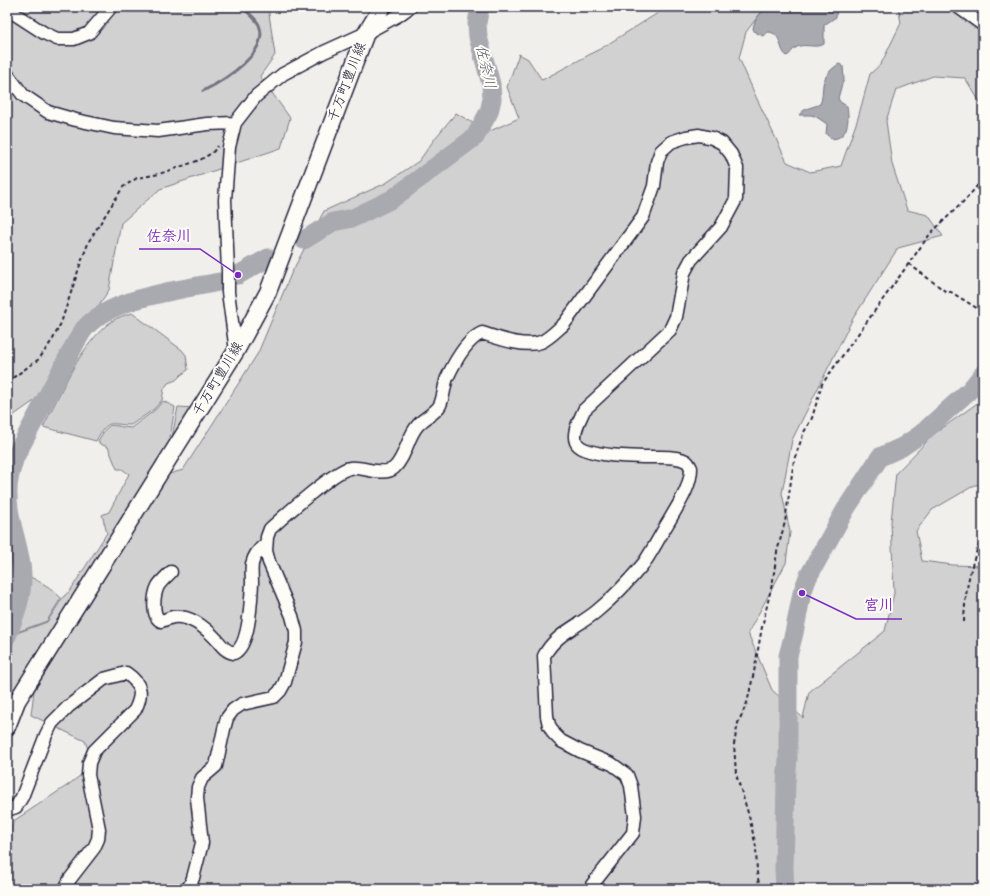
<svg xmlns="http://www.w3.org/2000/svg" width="990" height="896" font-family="Mynerve,'Klee One',sans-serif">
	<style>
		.green { fill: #d2d1d1; stroke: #7a7a86 }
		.water { fill: #a9a9b0; stroke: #737381 }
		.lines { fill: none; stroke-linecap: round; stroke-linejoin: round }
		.stream { stroke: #737381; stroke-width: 3 }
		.river { stroke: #a9a9b0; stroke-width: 19 }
		.minor-casing { stroke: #22223b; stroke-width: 15 }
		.major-casing { stroke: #22223b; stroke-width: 19 }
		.path { stroke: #22223b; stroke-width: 2; stroke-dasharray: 4 3; stroke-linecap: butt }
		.minor { stroke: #fdfcf7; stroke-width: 12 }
		.major { stroke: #fdfcf7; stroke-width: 16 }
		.labels { text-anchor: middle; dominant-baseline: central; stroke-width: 4; stroke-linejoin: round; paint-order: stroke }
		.street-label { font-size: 14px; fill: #22223b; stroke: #fdfcf7 }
		.water-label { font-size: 15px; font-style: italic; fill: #58586a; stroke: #fdfcf7 }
		.leader { fill: none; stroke: #7b2cbf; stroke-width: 1.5 }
		.callout-dot { fill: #7b2cbf; stroke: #fdfcf7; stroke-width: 1.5 }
		.callout-label { font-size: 15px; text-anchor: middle; font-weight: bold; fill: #7b2cbf; stroke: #fdfcf7; stroke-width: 4; stroke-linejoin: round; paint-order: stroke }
	</style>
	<rect width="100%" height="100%" fill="#f0efec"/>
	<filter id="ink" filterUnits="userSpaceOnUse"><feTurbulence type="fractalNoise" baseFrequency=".025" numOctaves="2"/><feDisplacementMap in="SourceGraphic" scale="8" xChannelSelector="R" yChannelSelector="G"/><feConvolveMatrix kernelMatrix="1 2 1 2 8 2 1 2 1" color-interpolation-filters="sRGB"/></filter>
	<g filter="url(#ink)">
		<path class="green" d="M7,7h261l7,48 -15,21 30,42 -9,30 -121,41 -39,34 -12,67 -75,111 -27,19z
			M662,7h103l-19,25 -7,26 18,41 30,63 23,10 31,-6 17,-48 12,-44 11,-10 20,-41 -3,-16h76l9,7v93l-18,-29 -32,-2 -37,14 -10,31 6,43 15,46 21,5 15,21 -45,12 -46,72 -60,120 -10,53 8,39 -4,31 -38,70 24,57 31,28 6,-26 76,-61 9,-38 -3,-71 5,-49 38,-39 49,-35v85l-8,1 -43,25 -16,21 6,30 31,4 30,1v323h-976v-54l8,-15 53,-35 26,-20 -9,-24 -54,-26 3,-24 135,-217 14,-4 75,-117 33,-79 33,-63 62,-28 33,-22 17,-24 20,-24 32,19 31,-14 -12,-31 12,-33 9,5 14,21 58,-31 58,-36z
			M132,313l50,37 4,5 2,15 -7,5 -5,5 -8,3 -4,6 -2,11 -8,9 -23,16c-22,0 -22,-8 -35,16l-53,-14c18,-34 37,-83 69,-106 6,-4 13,-6 20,-8z
			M163,401l12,6 -5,30 6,2 -169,267v-49l10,-24 30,-11 17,-26 6,-5 37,-58 -5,-18 7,-3 20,-38 -7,-5h-5l-9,-22 -8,-3 -2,-3c13,-22 10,-15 33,-13l24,-18z
			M178,407l17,1 -18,31 -5,-2z
			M28,576c13,6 23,11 33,22l-14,23 -30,11 9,-28z"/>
		<path class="water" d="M771,7h66l-1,10 -12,8v19c-8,5 -19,-1 -27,3 -5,2 -6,7 -10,9 -9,-6 -4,-23 -19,-24l-5,4 -8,-4 -2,-3c1,-10 9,-19 18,-22z
			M839,64l4,2 1,14 -2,4 -4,14 2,4 7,4c2,11 2,28 -10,32 -4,2 -8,-1 -11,-4l1,-10 -12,-8 -4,-1h-12c6,-8 13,-7 21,-11 3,-7 2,-12 3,-19 1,-9 9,-17 16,-21z"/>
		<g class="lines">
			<path class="stream" d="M203,91c20,-10 68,-39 56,-66 -3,-7 -12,-13 -17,-18"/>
			<path class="river" d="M304,240l29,-18 20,-4 39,-19 83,-62 14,-25 3,-13 -1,-15 -13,-47 -1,-14 3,-16
				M238,275l30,-17
				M7,636c8,-20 16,-40 15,-62 -1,-26 -14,-51 -14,-78 -1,-13 3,-26 7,-39l61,-115c3,-4 5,-9 8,-13 27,-32 97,-39 135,-47
				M785,889l-1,-21 2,-86 2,-23v-103l6,-23 8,-40 6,-16 39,-70 33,-50 22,-10 19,-13 49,-44 13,-16"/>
			<defs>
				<path id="minor" d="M958,7l25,18
					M7,9l37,24 13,6h17l15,-6 22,-26
					M7,74l16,21 25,17 28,8 38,8 44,3 49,-7 28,-1
					M236,351l-8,-59v-21l-3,-71 4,-53 6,-24 21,-27 27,-22 41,-22 42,-19 33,-18 11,-8
					M171,572c-4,4 -10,9 -13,14 -4,8 -7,30 3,35 4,-1 8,-3 12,-4 17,-2 32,10 44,23 4,5 9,12 17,13 16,-7 17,-54 18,-70 0,-6 -1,-13 0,-19 2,-9 7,-15 14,-20
					M7,810l9,-3 6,-10 24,-62 6,-12 17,-17 35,-27 22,-6c16,11 17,21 9,37l-41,41 -5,12 -1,12 11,54 -1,10 -4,9 -24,31 -5,10
					M187,889l3,-4 3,-7 9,-35 -5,-45 1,-11 4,-9 14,-12 8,-37 3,-11 6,-8 9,-6 32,-7 6,-6 5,-9 11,-40v-11l-4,-15 -23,-54 -3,-11 1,-14 3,-8c13,-12 65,-59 80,-61 12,-2 34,9 44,0 12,-11 13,-31 24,-43 7,-8 17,-11 22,-20 4,-9 4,-19 7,-27 7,-15 19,-38 35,-45 16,5 42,15 59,9 9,-4 16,-12 23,-18l79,-107 11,-31 3,-24 4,-11 10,-9 15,-5 13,-2 13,3 10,5 9,11 6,14 -1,31 -15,28 -30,33 -7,13 -8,44 -6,13 -86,80c-4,10 -12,22 -8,32 6,16 69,15 85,15 7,0 18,0 25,4 2,1 4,5 5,7 0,19 -13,37 -22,53 -8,13 -16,29 -25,42 -14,17 -30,34 -47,48 -18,15 -42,23 -53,45l3,60 2,9 5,9 7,7 19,10 32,13 15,11 4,11 4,30 -2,17 -41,52 -1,4"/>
				<path id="major" d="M7,727l10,-26 219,-350 32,-59 98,-259 16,-26"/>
			</defs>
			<use href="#minor" class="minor-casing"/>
			<use href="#major" class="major-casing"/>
			<path class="path" d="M909,264l36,27 6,1 32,20
				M7,382l32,-23 14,-20 8,-16 19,-58 9,-24 34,-54 14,-9 22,-4 41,-14 12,-7 6,-7
				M964,622c1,-31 6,-58 19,-86
				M760,889l-3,-16 -1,-26 -7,-31 -13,-42 -2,-30 4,-21 9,-20 7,-31 8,-45 11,-47 4,-28 8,-30 9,-62 10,-28 8,-14 10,-34 108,-150 37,-36 16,-19"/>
			<use href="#minor" class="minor"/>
			<use href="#major" class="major"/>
		</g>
	</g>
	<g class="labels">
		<g class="street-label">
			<text transform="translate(347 82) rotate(-69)">千万町豊川線</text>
			<text transform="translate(218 379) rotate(-59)">千万町豊川線</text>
		</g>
		<g class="water-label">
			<text transform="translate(485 67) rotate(77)">佐奈川</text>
		</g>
	</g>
	<path class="leader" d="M238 275L200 249H139M802 593L856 619H902"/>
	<g class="callout-dot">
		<circle cx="238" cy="275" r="4"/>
		<circle cx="802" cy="593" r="4"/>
	</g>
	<g class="callout-label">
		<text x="169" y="241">佐奈川</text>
		<text x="879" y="610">宮川</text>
	</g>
	<rect width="990" height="896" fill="none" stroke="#fdfcf7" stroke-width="24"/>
	<rect x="12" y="12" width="966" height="872" fill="none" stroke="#22223b" stroke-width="1.5" filter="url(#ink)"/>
</svg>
